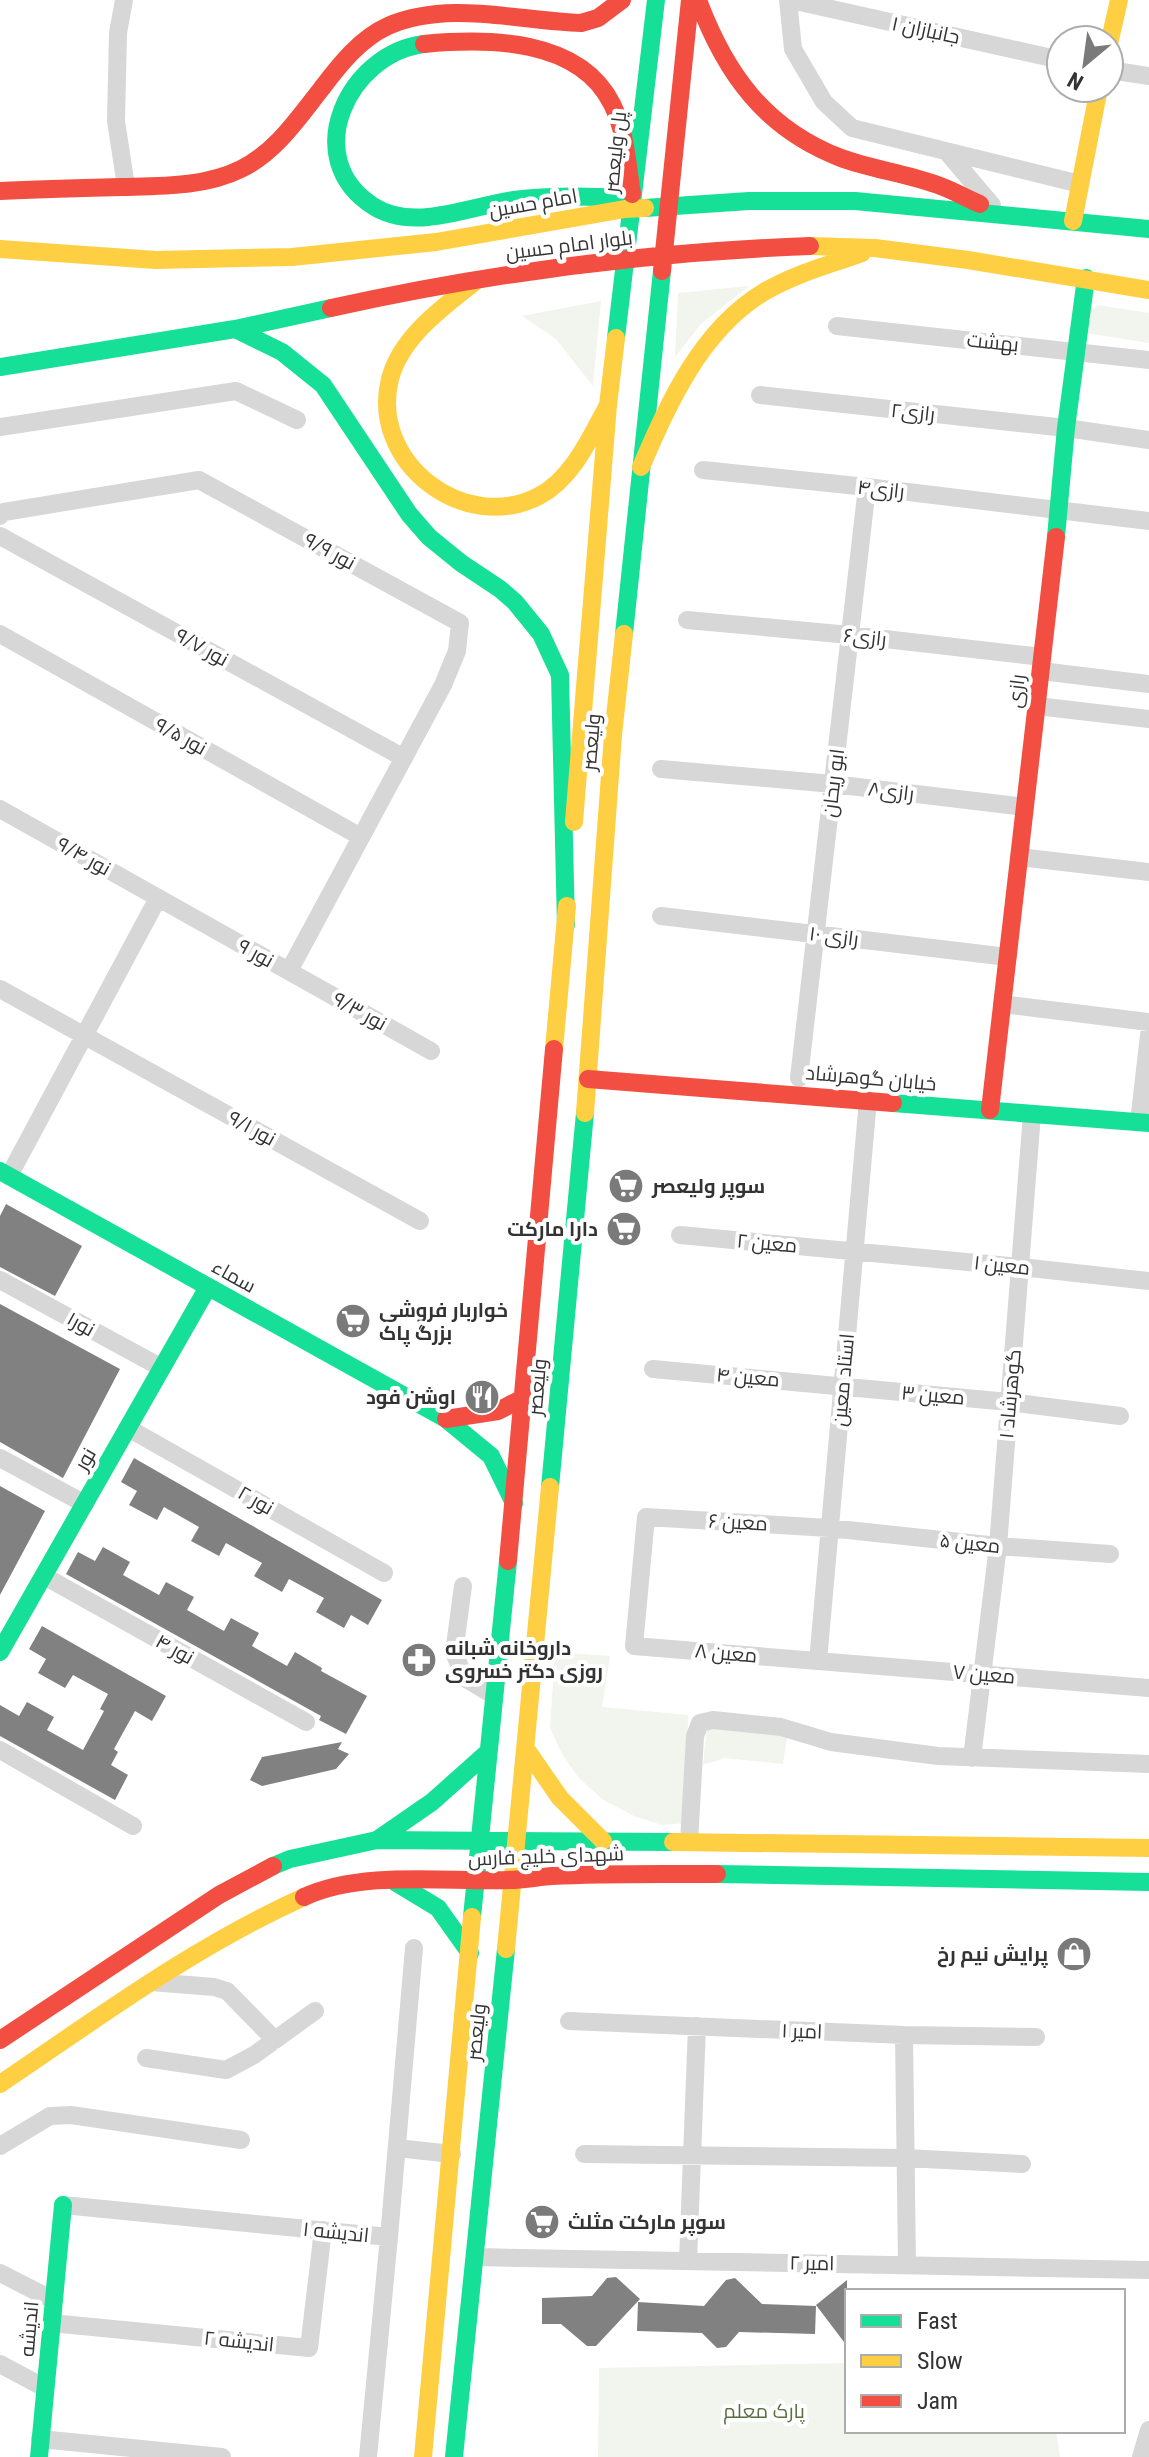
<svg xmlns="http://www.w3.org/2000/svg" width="1149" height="2457" font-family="'Roboto Condensed',Cairo,sans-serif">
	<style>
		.green { fill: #f1f5ed }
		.building { fill: #818181 }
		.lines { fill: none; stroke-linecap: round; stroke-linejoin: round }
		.street { stroke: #d7d7d7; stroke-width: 18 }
		.fast { stroke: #16e098; stroke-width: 18 }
		.slow { stroke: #ffcf43; stroke-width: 18 }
		.jam { stroke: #f24e42; stroke-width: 18 }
		.labels { text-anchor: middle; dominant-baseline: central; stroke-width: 8; stroke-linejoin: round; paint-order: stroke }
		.street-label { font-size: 20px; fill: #333; stroke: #fff }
		.poi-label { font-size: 20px; font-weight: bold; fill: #333; stroke: #fff; text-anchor: start }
		.park-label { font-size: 20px; fill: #56703f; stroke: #fff }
	</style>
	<rect width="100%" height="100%" fill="#fff"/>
	<path class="green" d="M749,286l-48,38 -26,33 3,-64z
		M601,301l-8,85 -37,-47 -34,-23z
		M1098,305l51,8v30l-63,-10 1,-20z
		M555,1652l55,4 -8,51 86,8 -2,108 -24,2 -28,-9 -32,-17 -24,-22 -16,-23 -12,-26z
		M707,1726l81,5 -5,33 -58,-6 -22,7z
		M847,2363v68h209l4,26h-462l1,-89z"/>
	<path class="building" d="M6,1204l76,42 -27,50 -55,-29v-51z
		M0,1304l120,65 -57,109 -63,-36z
		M134,1458l248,142 -14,25 -17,-10 -7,13 -28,-16 8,-14 -35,-19 -7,13 -28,-16 8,-13 -36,-20 -7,13 -28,-15 8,-14 -35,-20 -7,13 -28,-15 8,-14 -16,-9z
		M0,1486l45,25 -45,84z
		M103,1547l27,15 -7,13 36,20 7,-13 28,15 -7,13 37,21 7,-13 28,15 -7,13 35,20 8,-14 27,16 -1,3 46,25 -21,38 -27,-14 2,-4 -255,-142 12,-22 17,9z
		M42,1626l124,70 -14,25 -17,-10 -21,38 4,3 -7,13 17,10 -13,25 -115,-64v-31l19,11 8,-14 27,15 -7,13 36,20 21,-39 -4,-2 8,-15 -35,-19 -8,13 -27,-15 8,-14 -17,-10z
		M342,1742l-4,7 11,5 -13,15 -74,17 -12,-6 12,-23z
		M616,2277l24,22 -44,47h-9l-26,-22h-19v-26l50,-2 15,-18z
		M735,2278l27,26 54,2 -1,28 -76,-2 -13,15 -9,1 -15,-15 -65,-2 1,-29 66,4 22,-26z
		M847,2280v66l-31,-41z"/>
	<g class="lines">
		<path class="street" d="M124,0l-6,33 -2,88 10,65
			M788,0l5,49 31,53 28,26 228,56
			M791,0l270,60
			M1109,70l40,6
			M946,151l46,54
			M837,326l312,34
			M760,395l306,33 83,12
			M0,427l236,-36 61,29
			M703,470l164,17 282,34
			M0,516l4,-4 195,-32 261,143 -3,28 -14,34 -154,286
			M0,536l404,222
			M687,620l163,15 192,22
			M0,634l361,203
			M1041,671l108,13
			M1037,706l112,13
			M661,769l172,15 192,23
			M0,809l431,242
			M1019,857l130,15
			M661,916l347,41
			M0,989l420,232
			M1002,1004l147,18
			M799,1078l68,-591
			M1139,1122l10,-87
			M9,1176l149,-278
			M680,1235l341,32 128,14
			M0,1280l162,88
			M653,1369l356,33 111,14
			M128,1428l256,145
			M0,1458l85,46
			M1110,1554l-112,-8 -169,-18 -183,-11 -12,129 515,42
			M44,1576l262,146
			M463,1586l-9,67 11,25 28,17
			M818,1661l50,-561
			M0,1750l133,76
			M972,1758l26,-212 34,-432
			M689,1842l6,-106 5,-13 13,-3 68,7 50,15 107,14 211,8
			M151,1982l63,5 13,4 48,49
			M569,2021l335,14 132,2
			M904,2035l3,230
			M146,2058l80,12 28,-15 61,-44
			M0,2146l50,-30 21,-1 170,25
			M397,2148l55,6
			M584,2154l321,4 117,6
			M63,2205l326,32 -21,220
			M389,2237l25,-289
			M475,2257l674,13
			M688,2261l9,-235
			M0,2273l53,27
			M51,2323l258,25 14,-118
			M0,2364l45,24
			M40,2439l182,18
			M1141,2457l8,-27"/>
		<path class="fast" d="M424,44c-75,9 -126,114 -51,162 43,28 103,-3 149,-7 35,-4 69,-3 104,-1
			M645,208l104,-7h106l294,28
			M235,329l47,23 41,33 86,129 20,23 32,26 39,26 15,13 26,32 19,41 6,250
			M616,338l40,-338
			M0,367l235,-38 96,-21
			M1056,537l10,-109 20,-150
			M624,634l38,-363
			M893,1103l256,20
			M0,1171l446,248 45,37 23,47
			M550,1487l35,-374
			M0,1652l208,-365
			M377,1840l55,-38 55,-49
			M273,1866l17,-7 87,-19 296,2
			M717,1874l432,8
			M395,1882l43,26 32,45
			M472,1917l36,-356
			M39,2457l24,-252
			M454,2457l52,-508"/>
		<path class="slow" d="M1109,44l10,-44
			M1073,221l26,-133
			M810,246l65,2 93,12 181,30
			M0,249l156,11 136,-3 144,-15 189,-33 20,-1
			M477,280c-32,26 -76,56 -87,99 -21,83 74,156 149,117 34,-18 52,-60 69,-91
			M641,467c28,-65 60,-137 123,-175 30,-18 65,-27 98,-39
			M574,822l34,-417 8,-67
			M554,1049l13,-143
			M585,1113l28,-378 11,-101
			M526,1749l34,49 43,43
			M673,1842l476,6
			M506,1949l44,-462
			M0,2084c98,-66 195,-138 304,-187
			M423,2457l49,-540"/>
		<path class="jam" d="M698,0c27,73 67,129 143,158 30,11 63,15 94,26 16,5 30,14 45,20
			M424,44c64,-6 155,-6 188,60 14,28 15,60 20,90
			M0,191c41,-2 81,-3 122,-4 39,-1 83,0 119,-18 35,-17 58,-52 81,-81 18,-24 39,-50 66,-62 60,-26 131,-5 193,-3l17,-5 24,-18
			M662,271l28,-271
			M331,308c158,-35 317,-56 479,-62
			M588,1079l305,24
			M990,1110l66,-573
			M446,1419l52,-8 25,-13
			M508,1561l46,-512
			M304,1897c58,-27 142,-15 205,-17 15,0 29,-3 43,-4 54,-3 111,-2 165,-2
			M0,2040l219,-145 54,-29"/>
	</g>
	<defs>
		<symbol id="supermarket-disc" viewBox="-11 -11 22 22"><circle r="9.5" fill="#7a7a7a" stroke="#fff"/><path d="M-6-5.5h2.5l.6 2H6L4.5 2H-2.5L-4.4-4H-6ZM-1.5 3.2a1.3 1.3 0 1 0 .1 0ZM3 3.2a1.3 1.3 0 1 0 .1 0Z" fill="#fff"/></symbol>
		<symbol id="restaurant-disc" viewBox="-11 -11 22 22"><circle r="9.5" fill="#7a7a7a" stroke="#fff"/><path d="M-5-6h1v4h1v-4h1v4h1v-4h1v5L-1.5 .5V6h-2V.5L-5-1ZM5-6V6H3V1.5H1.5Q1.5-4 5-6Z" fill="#fff"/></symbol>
		<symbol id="pharmacy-disc" viewBox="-11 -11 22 22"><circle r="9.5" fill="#7a7a7a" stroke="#fff"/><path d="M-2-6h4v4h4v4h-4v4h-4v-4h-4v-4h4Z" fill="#fff"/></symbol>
		<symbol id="shop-disc" viewBox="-11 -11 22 22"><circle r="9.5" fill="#7a7a7a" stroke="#fff"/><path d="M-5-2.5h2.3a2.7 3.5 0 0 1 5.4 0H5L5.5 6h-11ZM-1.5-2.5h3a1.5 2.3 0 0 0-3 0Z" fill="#fff"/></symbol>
	</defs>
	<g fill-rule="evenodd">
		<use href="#supermarket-disc" x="606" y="1166" width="40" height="40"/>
		<use href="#supermarket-disc" x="604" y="1209" width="40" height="40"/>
		<use href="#supermarket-disc" x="333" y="1301" width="40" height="40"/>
		<use href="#restaurant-disc" x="462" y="1377" width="40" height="40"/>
		<use href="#pharmacy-disc" x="399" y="1640" width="40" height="40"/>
		<use href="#shop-disc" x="1054" y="1934" width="40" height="40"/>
		<use href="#supermarket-disc" x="522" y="2202" width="40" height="40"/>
	</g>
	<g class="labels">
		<g class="street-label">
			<text transform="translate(926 30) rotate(12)">جانبازان ۱</text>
			<text transform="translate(615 152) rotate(-84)">پل ولیعصر</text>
			<text transform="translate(533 203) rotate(-10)">امام حسین</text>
			<text transform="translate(569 245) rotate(-7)">بلوار امام حسین</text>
			<text transform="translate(993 342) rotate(6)">بهشت</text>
			<text transform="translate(913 412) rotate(6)">رازی۲</text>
			<text transform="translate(881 489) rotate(6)">رازی۴</text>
			<text transform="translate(330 551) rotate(29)">نور ۹/۹</text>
			<text transform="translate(865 637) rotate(6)">رازی۶</text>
			<text transform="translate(202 647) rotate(29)">نور ۹/۷</text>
			<text transform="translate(1016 691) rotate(-83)">رازی</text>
			<text transform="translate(181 736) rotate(29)">نور ۹/۵</text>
			<text transform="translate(591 742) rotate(-85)">ولیعصر</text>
			<text transform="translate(833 783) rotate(-83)">ابو ریحان</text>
			<text transform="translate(891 791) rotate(7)">رازی۸</text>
			<text transform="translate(84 856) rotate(29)">نور ۹/۴</text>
			<text transform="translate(834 936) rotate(7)">رازی ۱۰</text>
			<text transform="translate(256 953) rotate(29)">نور ۹</text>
			<text transform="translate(360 1011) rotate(29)">نور ۹/۳</text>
			<text transform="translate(871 1078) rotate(5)">خیابان گوهرشاد</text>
			<text transform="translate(252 1128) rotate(29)">نور ۹/۱</text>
			<text transform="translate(767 1243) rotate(5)">معین ۲</text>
			<text transform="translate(1002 1265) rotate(6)">معین ۱</text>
			<text transform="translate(234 1276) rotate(29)">سماء</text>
			<text transform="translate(81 1324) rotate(29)">نور۱</text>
			<text transform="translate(748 1377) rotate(5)">معین ۴</text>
			<text transform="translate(843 1380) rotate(-85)">استاد معین</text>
			<text transform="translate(537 1387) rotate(-85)">ولیعصر</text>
			<text transform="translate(1010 1394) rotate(-85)">گوهرشاد ۱</text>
			<text transform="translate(933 1395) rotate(5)">معین ۳</text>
			<text transform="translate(85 1459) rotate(-60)">نور</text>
			<text transform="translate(256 1500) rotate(30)">نور ۲</text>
			<text transform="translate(738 1522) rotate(3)">معین ۶</text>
			<text transform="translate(970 1543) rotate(6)">معین ۵</text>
			<text transform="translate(175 1649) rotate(29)">نور ۴</text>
			<text transform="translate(726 1653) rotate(5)">معین ۸</text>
			<text transform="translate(984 1674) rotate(5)">معین ۷</text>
			<text transform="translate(546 1856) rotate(-2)">شهدای خلیج فارس</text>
			<text transform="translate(802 2031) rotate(2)">امیر ۱</text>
			<text transform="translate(476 2032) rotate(-84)">ولیعصر</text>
			<text transform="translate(336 2232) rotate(6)">اندیشه ۱</text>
			<text transform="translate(812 2263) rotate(1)">امیر ۲</text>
			<text transform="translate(29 2329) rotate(-85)">اندیشه</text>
			<text transform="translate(239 2341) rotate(6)">اندیشه ۲</text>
		</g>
		<g class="poi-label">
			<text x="652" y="1186">سوپر ولیعصر</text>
			<text x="598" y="1229" text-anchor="end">دارا مارکت</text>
			<text x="379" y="1310">خواربار فروشی<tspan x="379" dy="23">بزرگ پاک</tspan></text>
			<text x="456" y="1397" text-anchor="end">اوشن فود</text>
			<text x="445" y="1648">داروخانه شبانه<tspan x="445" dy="23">روزی دکتر خسروی</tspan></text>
			<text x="1048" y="1954" text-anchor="end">پرایش نیم رخ</text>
			<text x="568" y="2222">سوپر مارکت مثلث</text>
		</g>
		<g class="park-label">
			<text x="764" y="2411">پارک معلم</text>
		</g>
	</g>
	<rect x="845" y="2289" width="280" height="144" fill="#ffffff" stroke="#adadad" stroke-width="2"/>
	<rect x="861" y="2315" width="40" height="12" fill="#16e098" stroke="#adadad" stroke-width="2"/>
	<text x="917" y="2329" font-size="24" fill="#333333">Fast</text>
	<rect x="861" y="2355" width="40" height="12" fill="#ffcf43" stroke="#adadad" stroke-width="2"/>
	<text x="917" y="2369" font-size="24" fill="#333333">Slow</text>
	<rect x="861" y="2395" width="40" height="12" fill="#f24e42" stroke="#adadad" stroke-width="2"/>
	<text x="917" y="2409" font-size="24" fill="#333333">Jam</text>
	<g transform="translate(1085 64) rotate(209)"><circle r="38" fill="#ffffff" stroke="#adadad" stroke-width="2"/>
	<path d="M0-6L14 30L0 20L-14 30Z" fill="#7a7a7a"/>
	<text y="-12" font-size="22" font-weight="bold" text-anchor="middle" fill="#333333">N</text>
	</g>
</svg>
